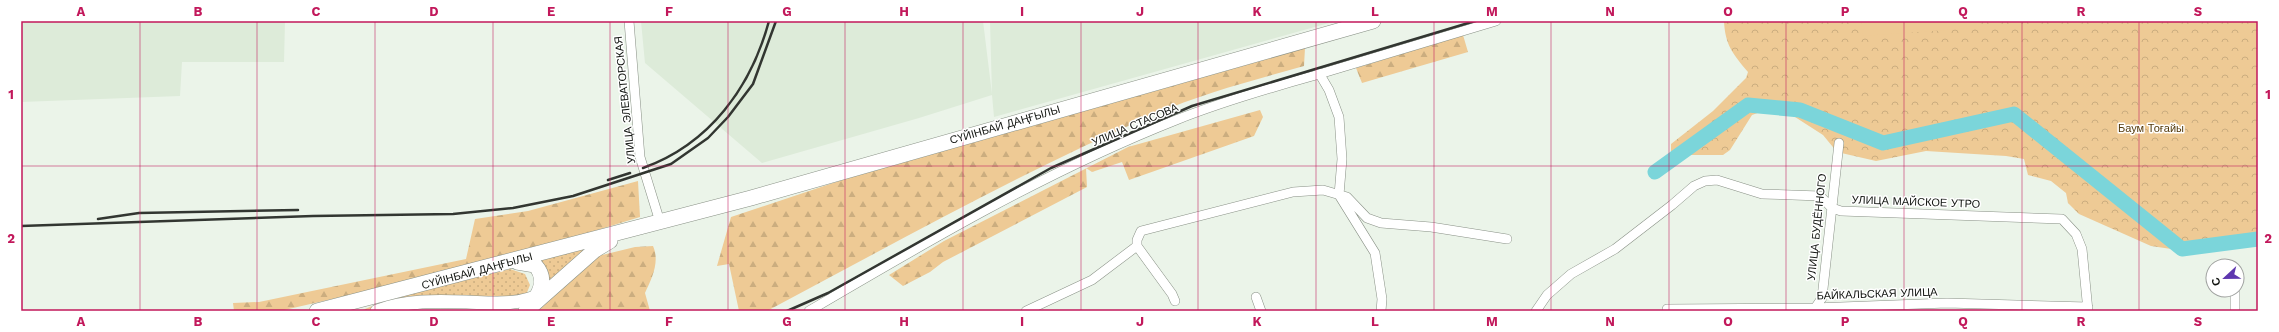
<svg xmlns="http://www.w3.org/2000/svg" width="2279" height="332" font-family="'Work Sans',sans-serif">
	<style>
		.built { fill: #ddebd9 }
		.grass { fill: url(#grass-dots) }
		.forest { fill: url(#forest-firs) }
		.park { fill: url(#park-crowns) }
		.garden { fill: #eeca95 }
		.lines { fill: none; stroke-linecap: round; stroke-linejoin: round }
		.river { stroke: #7bd5da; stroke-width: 15 }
		.street-casing { stroke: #899186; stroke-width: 10 }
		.secondary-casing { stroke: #899186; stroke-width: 14 }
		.primary-casing { stroke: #899186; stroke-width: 16 }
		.street { stroke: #fff; stroke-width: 9 }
		.secondary { stroke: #fff; stroke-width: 13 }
		.primary { stroke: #fff; stroke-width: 15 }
		.rail { stroke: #323631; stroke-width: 2.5 }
		.grid { fill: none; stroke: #c2185b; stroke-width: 1; stroke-opacity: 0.55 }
		.labels { text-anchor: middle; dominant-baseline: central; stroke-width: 3; stroke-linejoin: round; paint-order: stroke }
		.street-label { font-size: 11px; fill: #10130f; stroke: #fff }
		.park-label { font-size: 11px; fill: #543a0b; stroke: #fff }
		.neatline { fill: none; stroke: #c2185b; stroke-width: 1.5 }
		.grid-label { font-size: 13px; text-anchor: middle; font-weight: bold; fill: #c2185b }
	</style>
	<defs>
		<pattern id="grass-dots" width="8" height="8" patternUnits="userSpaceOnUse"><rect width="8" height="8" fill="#eeca95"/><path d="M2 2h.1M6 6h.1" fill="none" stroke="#cbad7f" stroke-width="1.8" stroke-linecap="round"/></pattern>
		<pattern id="forest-firs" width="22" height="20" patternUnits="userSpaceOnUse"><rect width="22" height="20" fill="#eeca95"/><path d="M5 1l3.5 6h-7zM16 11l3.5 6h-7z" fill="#cbad7f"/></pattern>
		<pattern id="park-crowns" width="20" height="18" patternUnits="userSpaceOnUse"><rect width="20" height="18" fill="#eeca95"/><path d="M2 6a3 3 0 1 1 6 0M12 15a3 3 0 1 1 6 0" fill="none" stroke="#cbad7f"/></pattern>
	</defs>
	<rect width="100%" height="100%" fill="#ebf4e9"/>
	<path class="built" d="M21,21h264l-1,41h-102l-2,34 -159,6z
		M641,21h342l9,73 -2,-73h346l-342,96 -2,-22 -73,23 -157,45 -117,-100z"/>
	<path class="grass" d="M595,243l-47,38 -1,-10 -5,-9 -10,-2z
		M510,269l15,5 5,11 -4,10 -166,16 30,-12z"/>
	<path class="forest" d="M1463,35l5,17 -106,31 -6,-15z
		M1305,48l-1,18c-50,14 -101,27 -149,48 -133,58 -260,129 -388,197h-28l-10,-47 -12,2 14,-49 111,-37z
		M1260,110l3,7 -9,19 -125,44 -7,-18 -30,10 -6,-4 1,19 -144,75 -13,10 -27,14 -14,-11 55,-34 184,-94z
		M638,181l2,36 -147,45 -213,49h-46l-1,-8 26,-1 207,-43 9,-40 53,-8z
		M653,246c7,16 -1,32 -8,47l5,18h-112l60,-55 37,-9z"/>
	<path class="park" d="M1724,21h534v225l-51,-1 -29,5 -27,-4 -72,-32 -11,-11 -2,-10 -15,-12 -23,-6 -4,-16 -18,-3 -80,-5 -50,10 -39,-9 -14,-17 -28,-18 -14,-7h-15l-14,5 -22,35 -7,5h-40l-12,3v-14l42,-33 33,-33 2,-6c-15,-18 -23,-27 -24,-51z"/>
	<path class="garden" d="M1861,21h113l1,7 -112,8z"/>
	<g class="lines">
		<path class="river" d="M1655,172l93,-67 52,5 83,33 131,-29 168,135 76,-10"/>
		<defs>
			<path id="street" d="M629,21l11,136 20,65
				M1319,73l10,17 10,27 3,42 -3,36 36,58 7,46 -1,12
				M1256,297l5,14
				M1175,301l-3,-7 -35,-48v-6l4,-9 152,-39 30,-2 24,7 20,21 14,5 50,4 76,12
				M809,311c119,-70 238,-140 367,-191 45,-18 93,-32 140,-45 60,-18 120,-36 180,-54
				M1026,311l66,-31 45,-34
				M1536,311l11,-16 24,-21 44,-25 57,-44 22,-19 11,-5 12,-1 45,14 58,2 12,12 9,3 221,8 14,15 6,15 6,62
				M1667,311v-2l147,-1 133,-5 141,4
				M1813,311l9,-13 17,-155
				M2235,311v-21"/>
			<path id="secondary" d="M377,311c29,-11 60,-10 90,-9 27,1 50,4 75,-8"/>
			<path id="primary" d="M517,262l18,3c11,12 7,25 -2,37
				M317,311l434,-113 622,-177
				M526,311l69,-61 15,-9"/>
		</defs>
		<use href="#street" class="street-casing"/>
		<use href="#secondary" class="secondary-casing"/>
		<use href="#primary" class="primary-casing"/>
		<use href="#street" class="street"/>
		<use href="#secondary" class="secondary"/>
		<use href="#primary" class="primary"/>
		<path class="rail" d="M643,168c67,-24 108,-81 126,-147
			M608,180l22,-7
			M98,219l41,-6 159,-3
			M21,226l292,-10 140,-2 60,-6 60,-12 98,-32 37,-26 20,-21 25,-33 23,-63
			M787,311l41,-18 223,-125 141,-62 283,-85"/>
	</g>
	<path class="grid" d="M140,21v290M257,21v290M375,21v290M493,21v290M610,21v290M728,21v290M845,21v290M963,21v290M1081,21v290M1198,21v290M1316,21v290M1434,21v290M1551,21v290M1669,21v290M1786,21v290M1904,21v290M2022,21v290M2139,21v290M21,166h2237"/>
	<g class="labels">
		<g class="street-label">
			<text transform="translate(625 100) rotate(-96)">УЛИЦА ЭЛЕВАТОРСКАЯ</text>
			<text transform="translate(1005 125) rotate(-16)">СҮЙІНБАЙ ДАҢҒЫЛЫ</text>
			<text transform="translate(1135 125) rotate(-23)">УЛИЦА СТАСОВА</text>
			<text transform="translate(1916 202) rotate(2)">УЛИЦА МАЙСКОЕ УТРО</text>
			<text transform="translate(1817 227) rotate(-84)">УЛИЦА БУДЁННОГО</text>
			<text transform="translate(477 271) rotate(-15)">СҮЙІНБАЙ ДАҢҒЫЛЫ</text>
			<text transform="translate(1877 294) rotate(-2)">БАЙКАЛЬСКАЯ УЛИЦА</text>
		</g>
		<g class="park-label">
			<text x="2151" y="128">Баум Тоғайы</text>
		</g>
	</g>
	<rect width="2279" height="332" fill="none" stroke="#ffffff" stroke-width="44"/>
	<g transform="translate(2225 278) rotate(248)"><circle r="19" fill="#ffffff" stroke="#9fa19f"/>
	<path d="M0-3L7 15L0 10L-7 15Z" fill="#5e37af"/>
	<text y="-6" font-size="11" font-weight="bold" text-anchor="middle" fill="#10130f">С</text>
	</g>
	<rect x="22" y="22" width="2235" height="288" class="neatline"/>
	<g class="grid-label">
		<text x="81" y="16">A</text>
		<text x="198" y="16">B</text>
		<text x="316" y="16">C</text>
		<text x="434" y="16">D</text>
		<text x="551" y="16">E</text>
		<text x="669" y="16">F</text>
		<text x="787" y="16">G</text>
		<text x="904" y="16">H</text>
		<text x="1022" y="16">I</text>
		<text x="1140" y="16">J</text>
		<text x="1257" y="16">K</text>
		<text x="1375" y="16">L</text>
		<text x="1492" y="16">M</text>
		<text x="1610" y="16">N</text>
		<text x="1728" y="16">O</text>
		<text x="1845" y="16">P</text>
		<text x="1963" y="16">Q</text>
		<text x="2081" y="16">R</text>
		<text x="2198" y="16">S</text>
		<text x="11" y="99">1</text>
		<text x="2268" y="99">1</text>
		<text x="11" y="243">2</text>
		<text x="2268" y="243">2</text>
		<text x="81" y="326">A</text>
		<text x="198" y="326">B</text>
		<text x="316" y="326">C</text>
		<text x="434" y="326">D</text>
		<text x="551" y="326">E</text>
		<text x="669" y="326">F</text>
		<text x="787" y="326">G</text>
		<text x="904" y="326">H</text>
		<text x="1022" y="326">I</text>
		<text x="1140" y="326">J</text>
		<text x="1257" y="326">K</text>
		<text x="1375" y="326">L</text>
		<text x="1492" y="326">M</text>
		<text x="1610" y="326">N</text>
		<text x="1728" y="326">O</text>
		<text x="1845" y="326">P</text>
		<text x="1963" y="326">Q</text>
		<text x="2081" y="326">R</text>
		<text x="2198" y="326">S</text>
	</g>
</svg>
